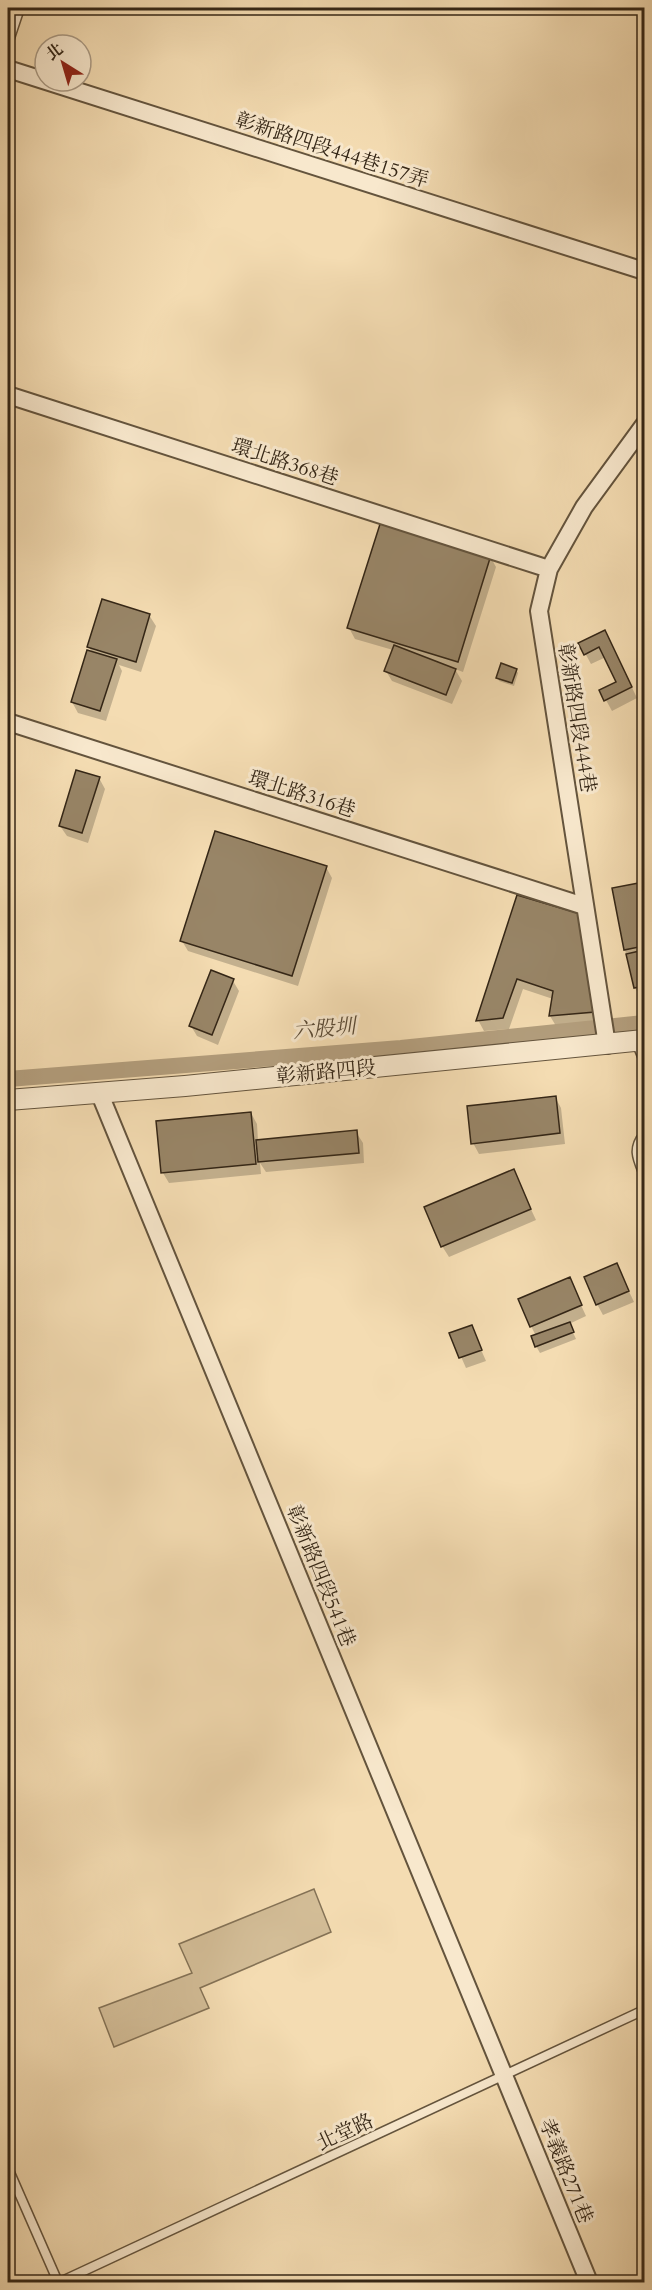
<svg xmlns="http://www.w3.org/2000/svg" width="652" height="2290" font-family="Cardo,'Noto Serif TC',serif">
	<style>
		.green { fill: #d3bd97; stroke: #847256; stroke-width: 1.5 }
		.shadow { fill: #0003 }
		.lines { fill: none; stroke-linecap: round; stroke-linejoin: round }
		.canal { stroke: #b39e7d; stroke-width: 16 }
		.building { fill: #988567; stroke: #342616; stroke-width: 1.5 }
		.service-casing { stroke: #64543d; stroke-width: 11 }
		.minor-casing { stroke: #64543d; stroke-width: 20 }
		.tertiary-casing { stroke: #64543d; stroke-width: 22 }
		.service { stroke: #f8e8cd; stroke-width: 8 }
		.minor { stroke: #f8e8cd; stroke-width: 16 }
		.tertiary { stroke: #f8e8cd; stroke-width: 20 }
		.labels { text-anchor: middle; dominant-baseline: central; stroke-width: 6; stroke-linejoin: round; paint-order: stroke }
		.street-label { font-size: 20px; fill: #342616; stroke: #f8e8cd }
		.water-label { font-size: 21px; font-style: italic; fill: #5a4a35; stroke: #f8e8cd }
	</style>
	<rect width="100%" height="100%" fill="#f4dcb2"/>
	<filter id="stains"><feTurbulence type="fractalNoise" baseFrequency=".00333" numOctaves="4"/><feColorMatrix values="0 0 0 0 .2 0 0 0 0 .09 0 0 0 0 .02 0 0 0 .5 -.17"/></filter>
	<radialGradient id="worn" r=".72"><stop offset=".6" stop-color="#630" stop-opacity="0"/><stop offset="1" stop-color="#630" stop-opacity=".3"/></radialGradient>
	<path class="green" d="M314,1889l17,43 -131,56 9,20 -95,39 -15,-39 93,-35 -13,-29z"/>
	<path class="shadow" d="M490,556l6,11 -33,105 -8,-3 7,12 -10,23 -60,-23 -6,-10 7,-21 -38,-11 -6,-11z
		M149,615l7,11 -15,46 -22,-7 3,6 -16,50 -28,-8 -6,-11 20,-49 -3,-6z
		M610,642l27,56 -25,13 -11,-20 17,-8 -12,-26 -15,7 -11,-20z
		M516,670l2,3 -4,13 -15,-5 -1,-3z
		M99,778l6,11 -17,54 -21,-7 -7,-10z
		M326,867l6,11 -34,108 -110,-35 -6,-10z
		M644,883v115h-3l-6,-10 -10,-38 -11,-61z
		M518,897l62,18 20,107 -44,4 -6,-10 3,-17 -30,-10 -14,40 -25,2 -6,-11z
		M233,981l6,10 -21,54 -21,-9 -6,-10z
		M555,1097l6,11 4,36 -86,10 -6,-11z
		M251,1113l6,11 1,17 98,-9 7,11 1,20 -98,9 -6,-9 1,11 -92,9 -6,-10z
		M513,1171l23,49 -87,37 -7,-11z
		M616,1264l18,38 -31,13 -6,-11z
		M569,1279l17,37 -17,8 7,15 -36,14 -4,-7v-10l-5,-10z
		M471,1327l15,34 -20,7 -15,-34z"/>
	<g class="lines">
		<path class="canal" d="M8,1079l393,-31 243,-25"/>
	</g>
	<path class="building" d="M381,521l110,34 -33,107 -111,-34z
		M102,599l48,15 -14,48 -49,-15z
		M605,630l27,57 -28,14 -5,-11 17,-8 -17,-35 -15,8 -6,-12z
		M394,645l62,24 -10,26 -62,-24z
		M87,650l30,9 -17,52 -29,-9z
		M501,663l16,6 -5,14 -16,-5z
		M76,770l24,7 -18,56 -23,-7z
		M215,831l112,35 -35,110 -112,-35z
		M644,882v64l-20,4 -12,-62z
		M517,895l64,19 14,98 -46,4 4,-25 -36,-12 -14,39 -27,3z
		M644,950v36l-10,2 -8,-34z
		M211,970l23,9 -22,56 -23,-9z
		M556,1096l4,37 -89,11 -4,-38z
		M251,1112l5,52 -95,9 -5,-52z
		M357,1130l2,23 -101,9 -2,-22z
		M514,1169l17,40 -90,38 -17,-40z
		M617,1263l12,28 -33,14 -12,-28z
		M570,1277l12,28 -52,22 -12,-28z
		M570,1322l4,10 -39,15 -4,-11z
		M472,1325l10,25 -23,8 -10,-25z"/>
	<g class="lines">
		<defs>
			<path id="service" d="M8,44l12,-36
				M636,1042l8,19
				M644,1134c-12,15 -7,24 0,41
				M8,2168l50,114
				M60,2282l584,-272"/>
			<path id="minor" d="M8,69l636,202
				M8,395l541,174
				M8,722l576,184
				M607,1045l-68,-434 10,-42 35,-62 60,-82
				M99,1092l490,1190"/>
			<path id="tertiary" d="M8,1100l177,-14 459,-46"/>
		</defs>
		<use href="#service" class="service-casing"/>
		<use href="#minor" class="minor-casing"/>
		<use href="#tertiary" class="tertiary-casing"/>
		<use href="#service" class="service"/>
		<use href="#minor" class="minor"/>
		<use href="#tertiary" class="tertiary"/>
	</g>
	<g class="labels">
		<g class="street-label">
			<text transform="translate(332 150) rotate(18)">彰新路四段444巷157弄</text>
			<text transform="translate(285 462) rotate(18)">環北路368巷</text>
			<text transform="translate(577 718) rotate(81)">彰新路四段444巷</text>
			<text transform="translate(302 794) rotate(18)">環北路316巷</text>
			<text transform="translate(326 1072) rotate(-5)">彰新路四段</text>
			<text transform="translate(321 1576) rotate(68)">彰新路四段541巷</text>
			<text transform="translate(345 2132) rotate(-25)">北堂路</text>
			<text transform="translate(566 2171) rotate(68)">孝義路271巷</text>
		</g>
		<g class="water-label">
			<text transform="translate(324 1029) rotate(-5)">六股圳</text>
		</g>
	</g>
	<rect width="652" height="2290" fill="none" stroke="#f4dcb2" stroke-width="30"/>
	<rect x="9" y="9" width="634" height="2272" fill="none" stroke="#342616" stroke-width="3"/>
	<rect x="15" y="15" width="622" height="2260" fill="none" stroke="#342616" stroke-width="1.5"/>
	<g transform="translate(63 63) rotate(323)"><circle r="28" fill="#f8e8cd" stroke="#aa9a84" stroke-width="1.5"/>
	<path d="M0-4.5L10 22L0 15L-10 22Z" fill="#8f2418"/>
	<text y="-9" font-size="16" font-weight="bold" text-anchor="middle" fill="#342616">北</text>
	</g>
	<rect width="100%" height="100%" filter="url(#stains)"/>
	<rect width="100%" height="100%" fill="url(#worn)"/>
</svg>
